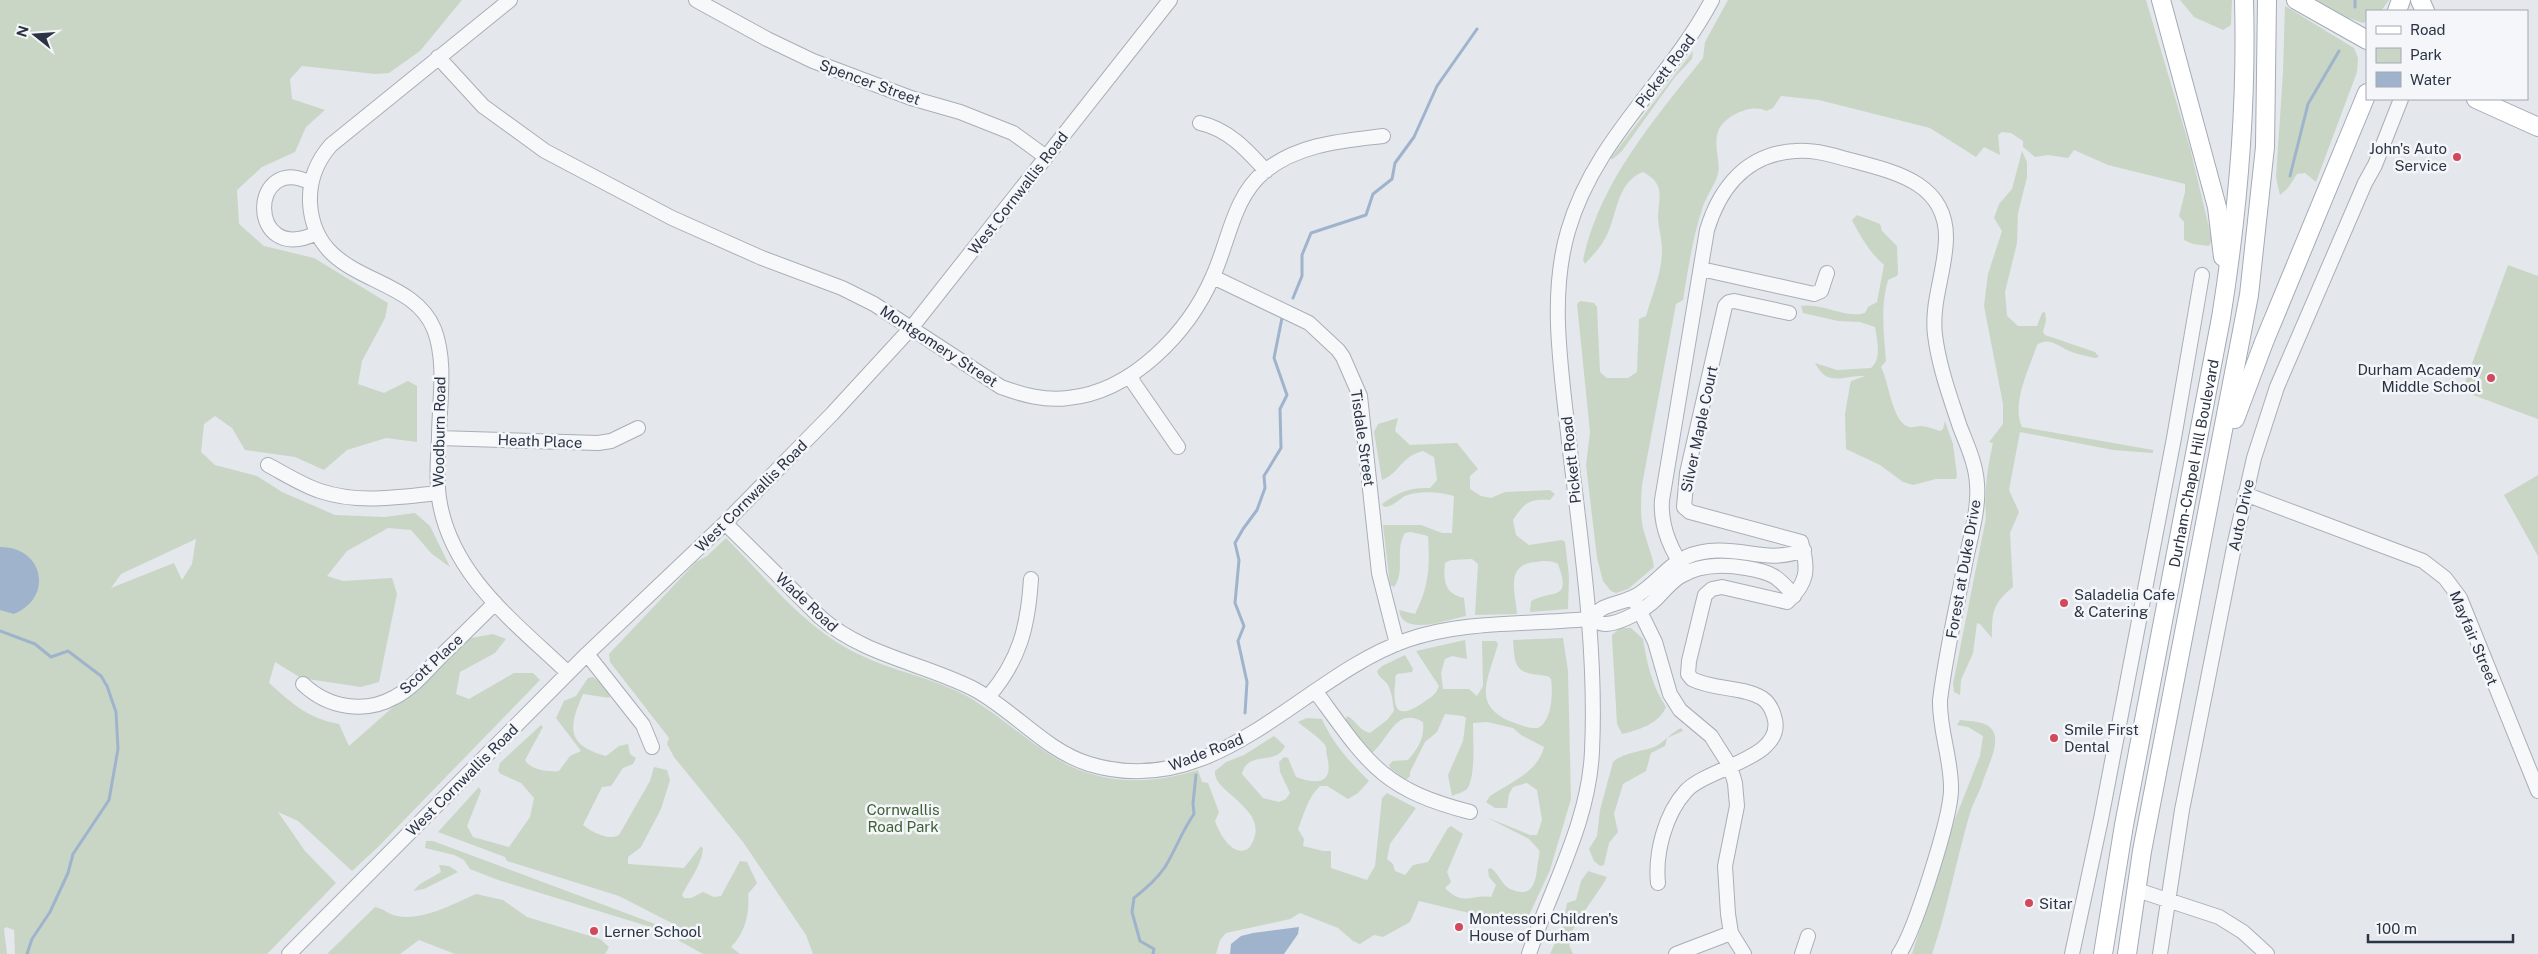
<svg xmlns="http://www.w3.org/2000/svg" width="2538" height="954" font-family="'Public Sans',sans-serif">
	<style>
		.green { fill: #c9d6c5; fill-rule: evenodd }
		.water { fill: #9fb4cc }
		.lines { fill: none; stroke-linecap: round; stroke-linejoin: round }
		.stream { stroke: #9fb4cc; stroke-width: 3 }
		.minor-casing { stroke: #a9aeb7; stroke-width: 16 }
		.major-casing { stroke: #a3abb8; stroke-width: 20 }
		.minor { stroke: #f7f8fa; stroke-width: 14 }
		.major { stroke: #fff; stroke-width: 18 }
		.poi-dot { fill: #d1495b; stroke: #f4f6f9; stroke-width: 2 }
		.labels { text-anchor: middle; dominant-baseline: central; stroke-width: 5; stroke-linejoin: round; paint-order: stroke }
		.street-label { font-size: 15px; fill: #2b3445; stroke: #f4f6f9 }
		.poi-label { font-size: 15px; fill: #2b3445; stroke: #f4f6f9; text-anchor: start }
		.park-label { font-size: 15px; fill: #3f6138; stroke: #f4f6f9 }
	</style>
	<rect width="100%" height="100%" fill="#e4e7ec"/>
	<path class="green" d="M0,0h462l-42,51 -31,22 -14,1 -73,-8 -12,13 2,20 33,11 -19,17 -11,25 -33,15 -25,23 2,34 25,22 50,12 74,45 -3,15 -23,43 -4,23 26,9 24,-12 9,5v56l-31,-4 -39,12 -23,20 -29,-13 -50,-7 -13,-22 -17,-12 -11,8 -3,28 14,13 42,11 25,16 53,23 50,2 30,-4 15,13 20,41 -18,-13 -21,-24 -23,-2 -41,23 -20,25 16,5 49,-3 5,16 -18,88 -18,5 -60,-9 -26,-16 -6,21c24,21 38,35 70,41l10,22 122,-108 22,-4 13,5 -11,14 -35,19 -4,22 13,5 45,-26h19l7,7 -162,167 -26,24 -54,-50 -20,-9 27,39 31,32 -69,71h-252l-1,-24 -8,-3 -2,2 3,25h-7zM196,539l-4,25 -10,16 -8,-17 -63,25 10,-14z
		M1728,0h418l44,148 22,92 -3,6 -16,-2 -9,-4v-18l-5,-6 6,-24v-8l-77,-19 -34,-15 -6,8 -20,-3 -13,2 -12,-10v-6l-12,-8 -9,-1 -4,3 2,20 -16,-8 -8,10 -46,-29 -111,-28 -38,-4 -8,12 -7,3c-14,-8 -43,5 -48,21 -5,14 3,29 0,42 -3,11 -11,21 -15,32 -10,30 -15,63 -20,94l-7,4 -34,181c-1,15 -2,29 1,43 3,13 9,25 11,39l-26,22 -12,4 -5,-2 -8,-10 -6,-23 -11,-93 4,-33 -13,-128 3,-3 14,2 3,4 3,65 7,6h21l9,-6 2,-53 7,-3c6,-21 16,-44 16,-65 0,-11 -3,-21 -4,-32 0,-22 9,-34 -15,-47 -29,11 -25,48 -40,70 -5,8 -12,15 -18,22l-2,-4c17,-79 71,-140 120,-202l2,-16z
		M2180,0h52l-1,25 -8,5 -29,-13z
		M2315,0h74l-8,11h-14v10l-4,2 -17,-6z
		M2285,6l69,42 4,10 -1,14 -41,110 -11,-9 -8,1 -9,14 -8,7 -4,-18 7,-105z
		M1693,51l-1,8 -17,18 -53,74 -9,8h-3z
		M2022,151l5,11v15l-9,36 -1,30 -12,49 2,24 11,10h19l5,-13 3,-1 1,8 -3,12 2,3 50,17 4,5 -4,1c-9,-2 -19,-4 -28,-8 -11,-5 -18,-13 -30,-5 -8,24 -26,59 -15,82l131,23v3l-40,-3 -93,-18 -11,58 10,22 -9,21 3,54c-21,17 -21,26 -21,51l-12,-14 -3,-1 -4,30 -12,27 -1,15 -6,-3 -1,-8 33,-166c-2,-25 1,-50 7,-75l-4,-1 14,-18v-20l-19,-98 4,-32 14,-43 -8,-13 5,-14 13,-15z
		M1857,215l23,9 2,7 15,15 1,27 -1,3 -9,4c-8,28 -4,53 -2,81l-5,6c8,15 11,55 28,60 4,1 7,-1 11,-1 6,0 14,3 20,5l3,-2 2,-8 8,23 4,31 -1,4h-20l-23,6 -10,-3 -23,-17 -34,-16 -1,-35 5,-29 1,-4 14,-5c-23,-1 -37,12 -50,-13l22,7 34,-2c11,-9 6,-28 4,-41l-15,-5 -22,-1 -35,-8 -2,-7c21,-4 44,13 64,7l3,-6 9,-5 7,-37c-14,-12 -24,-29 -32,-45z
		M2508,265l30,11v143l-76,-28z
		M1398,418l-3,13 15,14 47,-2 21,26 -8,7v13l11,7 10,2 14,-6 45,-2 5,4 -5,6c-21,-1 -25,2 -37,20l3,15 13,10 33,-5 3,2 4,34 -1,33 -38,3 1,-11c22,-12 41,1 27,-37 -8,-4 -14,-3 -22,-2 -31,2 -21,29 -19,52l-42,1 3,-51 -6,-5 -21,1 -6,3c-2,18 0,31 19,35l2,18c-19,4 -64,21 -67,-6l16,4c14,-28 15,-47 13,-78l-17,-4 -6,1c-11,17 1,38 -11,54l-4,-2 -7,-60h38l21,8h10l2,-37c-14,-4 -35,-6 -49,0 -7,4 -12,11 -21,11l-2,-3c16,-12 28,-17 48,-16l7,-8 -3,-23 -11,-6c-23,6 -22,21 -41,29l-8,-48 4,-8z
		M2538,475v81l-34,-61z
		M726,538c40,40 78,89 130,115 35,18 75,24 109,42 30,17 56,41 84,59 46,31 98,32 149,16l4,12 6,1 11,29 -4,9c4,12 18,38 34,27 27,-38 -37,-54 -34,-77l11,-9 18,-7 30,-19 11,10c-9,21 -37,3 -43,28l21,24 16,4 7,-3 4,-6 -10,-21 -1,-10 5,-5 4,1 8,19c22,8 38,7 31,-21 -1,-3 0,-8 -2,-11 -6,-8 -19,-16 -27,-23l9,-4 15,1c11,25 28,43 47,62l-11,12 -10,6 -21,-13h-7c-12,11 -16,28 -22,43l6,10 -1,7 20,5h8v17l36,12 8,-14 7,-68 5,-5 29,15 -26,36 -3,15 6,5 2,7 10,4 8,-10 15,-3 20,-34 3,-2 12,8 -16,38 4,10 -6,6c19,19 25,6 46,9l5,-12 -7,-8 -1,-8 3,-1c8,6 11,17 19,21 25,11 26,-10 28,-28 1,-4 2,-7 1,-11l-10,-11 -43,-22 44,18h7l5,-15 -5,-30 -10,-7 -14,4 -4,7 -2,14h-12l-9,-6 4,-6c20,-13 48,-24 54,-49l-23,-12 -8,-7 -26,-6 -14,1c0,15 3,54 -6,66 -3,3 -11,5 -15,7l-4,-21 15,-34 3,-23 -3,-2 -18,-2 -8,18 -12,10 -15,30v4l-4,4 -16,-12 -1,-3 4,-4 15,-1c10,-11 17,-23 15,-38 -28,-16 -34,18 -52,32l-6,-5 -20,-28 2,-5c9,4 12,15 23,17l17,-13 7,-9c-1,-8 -2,-17 -5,-24 -2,-6 -10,-8 -12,-16l5,-5 23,-11 8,14 -1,3c-4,1 -12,1 -15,2 -3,3 -1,8 -2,11 -3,29 6,33 29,17 8,-6 11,-6 15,-16l-23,-35 49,-11 2,19 -15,-3 -7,3 -4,14 2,16h26l8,7 6,-10 -1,-45h14l2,3c-9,34 -28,61 14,78 8,3 18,7 26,6 14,-7 15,-35 13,-49 -3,-4 -6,-3 -11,-4 -26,-2 -25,-11 -27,-35l50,-2 5,33 3,128 -21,71 -25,54 -21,-6h-14l-71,-17 -9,21 -27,15 -9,-2 -14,9 -7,-3 -15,-13 -38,-15 -10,6 -64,14 -6,7 -4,14h-403l-7,-19 -63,-93 -69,-85 -7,-13 2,-6 -59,-76 -1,-8 87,-92 11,-6z
		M1620,628h11l12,11c4,25 9,47 23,68 -7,17 -28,23 -44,27l-5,-10 -5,-86v-3z
		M593,677l13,10 4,11 -27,-4c-14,32 -18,51 23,62l13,-10 9,-2 2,10 6,4 -3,6 -10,4 -12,18 -9,1 -19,38c9,7 25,16 36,10l31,-54 4,-14 13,3 3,10 -9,29 -20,38 -13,10v7l56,4 17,-22 2,3c-2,17 -13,30 -21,46l2,3h7l12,-6 11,5 7,-1 19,-35 7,1 10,21 -9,11c2,19 -3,39 -17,53l9,7h-37l-43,-24 -162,-50 -28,-11 -6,-9 -10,-5 -29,-7 1,-7h7l246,92 10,-1 -70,-36 -112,-35 -2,-4 -67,-25 41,-45 2,4 -14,35 6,11 36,10 21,-30 4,-19 -13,-15 -20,-9 -3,-3 2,-8 41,-38 2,2 -18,33c5,10 24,12 34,11l11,-15 11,-5 -25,-33 8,-17 12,-5 12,-18z
		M1960,720c11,2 29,0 34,13 5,13 -7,35 -11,48 -3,11 -10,21 -13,32 -14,47 -22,95 -38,141h-20l43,-135 25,-63 3,-20 -15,-9 -11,-2z
		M1681,728l2,3 -16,7 -2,8 -14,7 -5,18 -23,13 -9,30 4,18 -9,11 -5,22 -4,1 -6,-5 -5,-12 8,-13 3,-26 13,-48c12,-11 37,-11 45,-17 9,-6 13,-12 23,-17z
		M439,865l10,1 9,6 -34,17 -11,2 7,-7 21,-12z
		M1588,871l19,6c-8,16 -37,50 -38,65 0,4 3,9 4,12h-23l13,-29 4,-22 9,-3 5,-19z
		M476,894l27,6 24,17 73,22 9,8 -4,7h-150l-36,-14 -19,14h-73l48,-47c8,1 14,8 22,9 26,5 56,-12 79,-22z"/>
	<path class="water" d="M0,547c44,0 54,50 14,67l-14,-4z
		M1299,927l-1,7 -14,20h-54l1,-10 10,-8 12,-3z"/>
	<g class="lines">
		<path class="stream" d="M2355,7v-7
			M2290,176l18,-72 31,-53
			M1293,298l9,-22v-21l9,-22 55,-18 7,-21 19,-15 3,-16 19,-26 23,-51 40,-57
			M0,631l35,13 16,13 17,-6 33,25 6,10 9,26 2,37 -9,51 -36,54 -5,19 -18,39 -18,27 -5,15
			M1245,713l2,-31 -9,-41 6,-15 -9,-23 4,-43 -4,-17 8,-14 14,-19 8,-22 -1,-12 17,-28 -1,-39 7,-14 -13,-37 8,-40
			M1153,954l1,-5 -14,-8 -8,-29 2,-14c12,-10 23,-19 31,-31 11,-18 17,-36 29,-53l-1,-11 3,-28"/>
		<defs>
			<path id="minor" d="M510,0l-179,145c-15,17 -22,36 -21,58 5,83 100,67 124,126 13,33 5,74 5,109 -1,19 -3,40 0,60 11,77 77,125 129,175
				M696,0l71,39 46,22 98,37 49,14 53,21 33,24
				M438,57l45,49 62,45 127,67 90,40 80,30 32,16 127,83c22,8 44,14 67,11 64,-6 121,-66 145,-122 16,-35 20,-79 52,-105 34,-27 76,-30 118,-35
				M1200,123c28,6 47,27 66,48
				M311,183c-62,-32 -65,84 6,50
				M1701,269l113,25 7,-3 6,-18
				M1213,277l96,46 29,27 5,7 17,39 19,177 18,71
				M1132,374l1,8 45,65
				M439,438l159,5 13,-2 27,-13
				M268,465c17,9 34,20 52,26 39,13 78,6 118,2
				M2245,494l178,67 22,17 15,20 78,193
				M725,523l95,94c43,38 102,46 152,71 41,21 72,62 117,76 128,39 212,-87 318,-124 57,-20 121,-15 180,-21 6,2 13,5 19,5 16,-1 40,-15 51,-26 7,-7 13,-15 22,-21 20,-13 44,-13 67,-9 25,4 32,8 48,28
				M1687,573c-16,-22 -27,-46 -25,-73l45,-270c13,-43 40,-76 88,-79 20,-2 39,5 59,10 41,11 92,22 92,76 0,33 -15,64 -11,98 4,32 15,62 25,92 7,18 16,37 17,57 2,25 -6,51 -11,75 -9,46 -20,93 -26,141 -1,30 12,60 11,91 -1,28 -36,140 -52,163
				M1633,597l22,45 15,52 10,16 31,26 19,30 5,17 2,23 -12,60 3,48 3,19 13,21
				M1587,619c6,-3 11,-8 16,-11 13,-6 28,-7 39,-16 25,-18 32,-37 67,-41 37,-4 57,13 95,-1
				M587,654l56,71 9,22
				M303,684c25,24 62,30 92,13 19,-10 34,-29 48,-43 18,-17 35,-34 52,-51
				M1316,692c52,71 65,97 154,120
				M988,697c32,-37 40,-71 43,-118
				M1658,883c-3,-30 7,-69 28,-92 22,-24 102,-33 88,-75 -2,-7 -6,-14 -12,-18 -21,-12 -49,-8 -70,-19l-4,-5 1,-13 16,-66 7,-6 10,-2 65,15c21,-19 22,-33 14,-60l-111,-30 -6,-5 3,-34 38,-167 4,-4 5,-1 55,12
				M2137,890l82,27 24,15 24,22
				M289,954l298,-300 138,-131 107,-109 80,-87 258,-327
				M1529,954c22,-67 60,-131 63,-203 5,-106 -12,-213 -24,-318 -7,-66 -19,-137 0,-202 27,-93 100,-148 144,-231
				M1676,954l55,-21
				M1802,954l6,-18
				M2072,954l29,-135 73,-381 28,-163
				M2160,954l22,-144 53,-268 19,-84 23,-71 88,-204 10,-18 26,-66"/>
			<g id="major">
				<path d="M2161,0l56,207 6,50"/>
				<path d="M2296,0l71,40"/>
				<path d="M2420,0l5,11"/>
				<path d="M2397,11l4,-11"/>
				<path d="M2476,99l62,28"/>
				<path d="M2235,419l29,-77 103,-249"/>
				<path id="s1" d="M2103,954l21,-129 97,-507c17,-106 26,-211 23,-318"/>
				<path d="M2127,954l15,-103 107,-556 16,-148 2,-147"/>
			</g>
		</defs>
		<use href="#minor" class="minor-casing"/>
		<use href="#major" class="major-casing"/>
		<use href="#minor" class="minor"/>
		<use href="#major" class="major"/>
	</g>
	<g class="poi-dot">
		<circle cx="2457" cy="157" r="5"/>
		<circle cx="2491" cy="378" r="5"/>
		<circle cx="2064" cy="603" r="5"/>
		<circle cx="2054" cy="738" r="5"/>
		<circle cx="2029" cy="903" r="5"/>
		<circle cx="1459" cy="927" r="5"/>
		<circle cx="594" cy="931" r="5"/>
	</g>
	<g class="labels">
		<g class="street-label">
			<text transform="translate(1665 71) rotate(-53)">Pickett Road</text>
			<text transform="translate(870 82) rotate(20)">Spencer Street</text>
			<text transform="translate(1018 193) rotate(-52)">West Cornwallis Road</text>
			<text transform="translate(939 346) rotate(33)">Montgomery Street</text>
			<text transform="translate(1699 429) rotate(-78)">Silver Maple Court</text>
			<text transform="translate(439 432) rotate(-89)">Woodburn Road</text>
			<text transform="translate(1363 438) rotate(82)">Tisdale Street</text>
			<text transform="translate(540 441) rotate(2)">Heath Place</text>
			<text transform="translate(1571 460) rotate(-96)">Pickett Road</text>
			<text stroke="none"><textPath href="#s1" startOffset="499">Durham-Chapel Hill Boulevard</textPath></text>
			<text transform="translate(751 496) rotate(-45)">West Cornwallis Road</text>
			<text transform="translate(2241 515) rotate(-78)">Auto Drive</text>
			<text transform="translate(1963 569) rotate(-80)">Forest at Duke Drive</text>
			<text transform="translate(807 602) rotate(43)">Wade Road</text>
			<text transform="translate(2474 638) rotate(67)">Mayfair Street</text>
			<text transform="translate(431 664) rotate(-43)">Scott Place</text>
			<text transform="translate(1206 752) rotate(-21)">Wade Road</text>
			<text transform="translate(462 780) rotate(-45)">West Cornwallis Road</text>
		</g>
		<g class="poi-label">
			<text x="2447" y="148" text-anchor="end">John's Auto<tspan x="2447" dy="17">Service</tspan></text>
			<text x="2481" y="369" text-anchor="end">Durham Academy<tspan x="2481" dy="17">Middle School</tspan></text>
			<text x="2074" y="594">Saladelia Cafe<tspan x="2074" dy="17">&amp; Catering</tspan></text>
			<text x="2064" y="729">Smile First<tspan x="2064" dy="17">Dental</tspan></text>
			<text x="2039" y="903">Sitar</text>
			<text x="1469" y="918">Montessori Children's<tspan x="1469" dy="17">House of Durham</tspan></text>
			<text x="604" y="931">Lerner School</text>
		</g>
		<g class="park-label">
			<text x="903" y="809">Cornwallis<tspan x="903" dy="17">Road Park</tspan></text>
		</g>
	</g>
	<rect x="2366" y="10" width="162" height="90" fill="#f4f6f9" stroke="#a4a8b1"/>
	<rect x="2376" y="26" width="25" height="8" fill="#ffffff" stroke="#a4a8b1"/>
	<text x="2410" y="35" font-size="15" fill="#2b3445">Road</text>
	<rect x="2376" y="48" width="25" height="15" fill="#c9d6c5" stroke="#a4a8b1"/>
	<text x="2410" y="60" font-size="15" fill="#2b3445">Park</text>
	<rect x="2376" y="72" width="25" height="15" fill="#9fb4cc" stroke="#a4a8b1"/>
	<text x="2410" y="85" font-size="15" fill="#2b3445">Water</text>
	<g transform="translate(35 35) rotate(287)" stroke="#f4f6f9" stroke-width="4" paint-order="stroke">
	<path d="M0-4L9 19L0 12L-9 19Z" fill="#2b3445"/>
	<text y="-8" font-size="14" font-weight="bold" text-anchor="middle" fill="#2b3445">N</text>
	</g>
	<path d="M2368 934v8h145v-8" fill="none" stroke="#2b3445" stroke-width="2.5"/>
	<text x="2376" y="934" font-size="15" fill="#2b3445" stroke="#f4f6f9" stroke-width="4" paint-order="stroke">100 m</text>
</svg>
